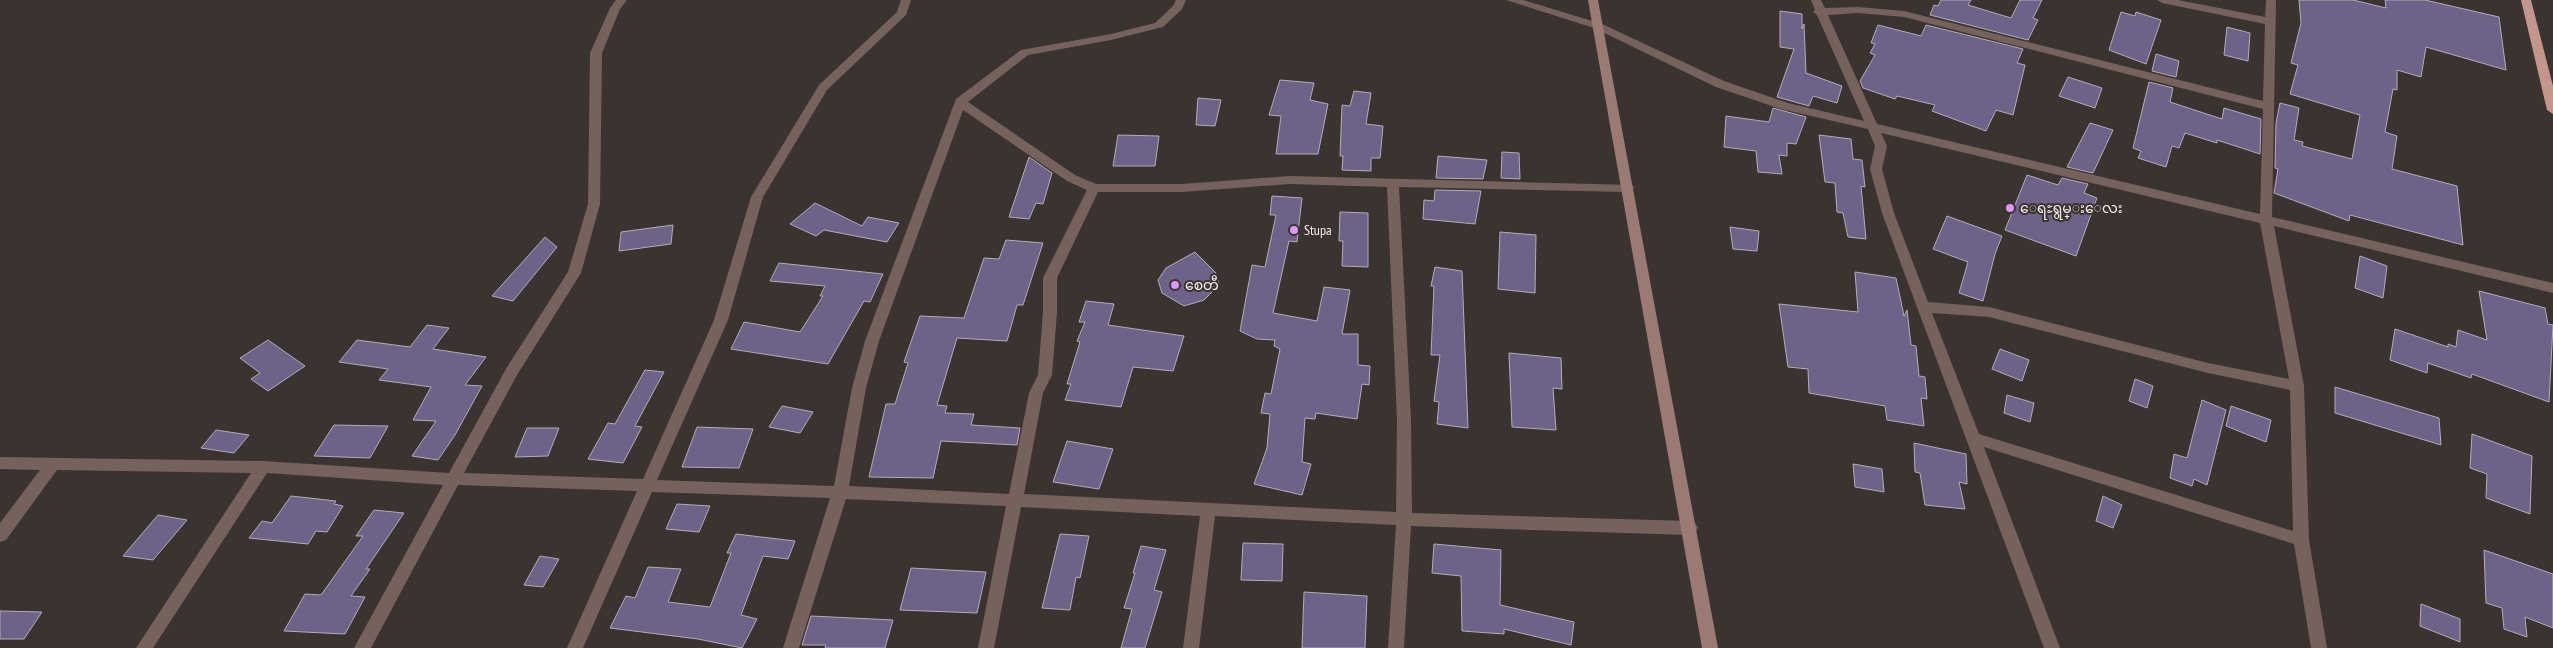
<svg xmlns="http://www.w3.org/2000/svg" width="2553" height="648" font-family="'PT Sans Narrow','Noto Sans Myanmar',sans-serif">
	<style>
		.building { fill: #6d6287; stroke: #b2afb8 }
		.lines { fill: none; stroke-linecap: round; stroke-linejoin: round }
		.minor { fill: #76625d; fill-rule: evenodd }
		.secondary { fill: #9a7a73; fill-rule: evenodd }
		.trunk { fill: #c2968c; fill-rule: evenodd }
		.poi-dot { fill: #db99f5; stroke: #3b3330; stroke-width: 2 }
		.labels { text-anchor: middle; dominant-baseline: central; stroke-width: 4; stroke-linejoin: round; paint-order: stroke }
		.poi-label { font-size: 14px; fill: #f4eeec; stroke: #3b3330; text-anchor: start }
	</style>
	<rect width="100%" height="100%" fill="#3b3330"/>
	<path class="building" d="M1941,0h30l-3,5 43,13 9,-18h22l-9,18 5,2 -10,20 -98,-25 4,-10 4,1z
		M2299,0h54l33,8 -1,-8h40l74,17 7,53 -80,-23 -5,30 -24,-7v20l-4,-1 -8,43 12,4 -5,33 65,17 6,59 -113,-30 -1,6 -75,-28 4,-24 -3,-1 1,-45 4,-20 19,5 -5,32 9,2 -1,4 50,13 8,-44 -70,-21 8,-29 -7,-2 10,-40z
		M1780,11l22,3v15l2,-5 2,49 36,13 -5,17 -24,-7 -4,10 -32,-9 17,-48 -14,-2z
		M2121,12l14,4 1,-4 25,8 -15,44 -37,-14z
		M1878,25l43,11 5,-11 97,24 -6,14 8,2 -12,50 -17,-5 -10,21 -54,-20 3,-6 -38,-9 -2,3 -32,-11 -3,-7 15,-26 -5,-2 5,-9 -4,-1z
		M2227,27l23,6 -2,28 -24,-6z
		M2156,54l23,7 -3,16 -24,-6z
		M2068,77l34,11 -7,20 -36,-12z
		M1280,80l34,3 -4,17 18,4 -10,50h-42l5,-38 -12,-1z
		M2149,82l24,6 -3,14 52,17 2,-11 37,11 -1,35 -43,-14v3l-32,-10 -6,15 -7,-2 -6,21 -28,-9 3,-7 -8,-3z
		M1354,91l17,2 -5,31 17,2 -3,32h-9v13l-29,-1 1,-14h-3l2,-51 8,1z
		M1198,98l23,2 -6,26 -19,-1z
		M1773,108l33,9 -10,27 -9,-1v13l-8,-1 3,19 -24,-2 -2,-21 -32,-4 2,-31 43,6z
		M2090,123l23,7 -20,43 -26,-6z
		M1118,135l41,1 -4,30h-42z
		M1819,135l32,4 2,20 9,1 3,27 -4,-1 5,53 -18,-2 -5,-24 -6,-1 -2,-29 -10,-1z
		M1502,152l17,1 1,26 -19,-1z
		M1438,156l49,4 -4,19 -47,-1z
		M1029,157l23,16 -9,31 -7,-1 -7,16 -20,-2z
		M2027,175l31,10 4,-7 26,6 -4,9 13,5 -21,58 -71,-26z
		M1435,190l46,1 -6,33 -52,-5 1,-19 10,1z
		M1272,196l30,2 -5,44 -8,-1 -16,72 44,8 7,-34 26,3 -8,44h16v31l12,1 -1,19 -7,-1 -5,35 -41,-6 -1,6 -10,-1 -3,44 9,2 -9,31 -48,-11 13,-36 3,-34 -9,-1 4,-20 6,1 9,-45 -6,-3 1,-6 -18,-1 -17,-8 12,-66 13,2 11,-52h-6z
		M815,203l47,23 6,-9 31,6 -12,19 -63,-12 -8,6 -26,-12z
		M1340,212l28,1v54l-26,-1 1,-25h-4z
		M1947,216l55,20 -7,18 -12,47 -24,-8 9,-31 -35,-13z
		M673,225l-2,19 -52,7 2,-19z
		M1730,227l29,4 -2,20 -24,-2z
		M1500,232l36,3 -1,58 -37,-4z
		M545,237l12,10 -44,54 -21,-5z
		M1006,240l37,3 -20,62h-6l-10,36 -50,-3 -20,67 10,1 -2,7 29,1 -3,11 49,3 -3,17 -76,-4 -8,37 -64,-1 17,-73h9l13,-41 -4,-1 16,-46 44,2 20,-60 15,1z
		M1195,252l21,21 3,12 -15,15 -20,6 -22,-13 -4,-13 8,-12z
		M2360,256l27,10 -4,32 -28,-10z
		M779,263l104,11 -13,28 -6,-1 -36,63 -97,-15 13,-27 56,10 23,-36h-3l5,-10 -55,-5z
		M1435,267l27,4 6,157 -31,-4 2,-22 -5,-1 6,-46h-9l3,-69h-3z
		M1855,272l41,6 8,38 3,-6 4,35 5,1 3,30 6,1 2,22 -6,-1 3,28 -37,-6 -2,-14 -76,-13 -1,-24 -20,-2 -9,-63 79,8z
		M2479,291l66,17 3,16 5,1 -4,77 -77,-28 -1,4 -43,-15 -1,10 -37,-13 5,-31 53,18v-3l8,3 2,-17 29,10z
		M1086,301l28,3 -6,21 76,11 -11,35 -40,-4 -12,40 -56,-7 6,-16h-4l13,-42 -3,-1 8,-19h-6z
		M427,325l22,3 -16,21 53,8 -21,28 17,1 -27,49 -17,25 -26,-4 24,-35 -23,-1 18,-33 -52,-7 9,-11 -49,-7 18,-22 53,7z
		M268,340l37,26 -37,25 -17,-12 9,-6 -20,-15z
		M2000,349l29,11 -7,21 -30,-12z
		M1509,353l52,5 1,31 -9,-1 3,42 -44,-3z
		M645,370l19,2 -29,54 7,1 -19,36 -35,-4 20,-36 7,1z
		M2135,379l18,7 -6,22 -18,-7z
		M2335,387l104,31 2,27 -106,-32z
		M2007,395l27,8 -4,19 -26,-9z
		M2202,400l24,10 -19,75 -13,-6 -2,7 -22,-8 4,-24 13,4z
		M782,406l31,6 -13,21 -31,-6z
		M2231,406l40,14 -5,22 -40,-16z
		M334,425l54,1 -18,32 -56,-2z
		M697,427l56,2 -14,39 -57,-1z
		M527,428h32l-11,28 -33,1z
		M216,430l33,5 -15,18 -33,-5z
		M2472,434l60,22 -2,58 -44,-16 1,-24 -17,-6z
		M1067,441l46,8 -14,40 -46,-7z
		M1914,443l52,11 1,30 -8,-2 6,27 -40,-4 -5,-32 -5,-1z
		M1853,464l29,5 2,23 -29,-5z
		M291,496l45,5 -2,3 9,2 -16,26 -11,-1 -8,13 -59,-6 13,-17 10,2z
		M2103,496l19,9 -9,23 -17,-7z
		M677,504l33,2 -11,26 -33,-3z
		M374,510l30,3 -38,56h4l-19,27 14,1 -20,37 -61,-3 21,-37 16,1 42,-59h-7z
		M158,515l29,5 -34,40 -30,-4z
		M736,534l59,7 -7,18 -25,-3 -22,59 16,4 -15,29 -44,-9 -88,-11 16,-32 9,2 13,-31 33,2 -13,33 42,5 21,-54h-4z
		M1060,534l29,2 -9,42 -4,-1 -6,33 -28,-2z
		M1243,543l40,1 -1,37 -41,-1z
		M1434,544l67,6 -1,55 74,17 -3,23 -67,-16v5l-42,-3 -1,-55 -29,-3z
		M1141,546l25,4 -12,40 8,2 -17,56h-24l11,-39 -8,-1 11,-35h-2z
		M2484,550l69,24v54l-28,-11 2,20 -23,-8 -2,-21 -16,-5z
		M540,556l19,3 -16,28 -19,-2z
		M911,568l75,4 -9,41 -77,-3z
		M1304,592l63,4 -2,52h-63z
		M2421,604l39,15v23l-40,-16z
		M0,611l42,1 -18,27h-24z
		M811,616l82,4 -8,28h-60l1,-3h-24z"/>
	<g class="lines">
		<path class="minor" d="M616,0h11l-7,9 -18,44 -2,151 -19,69 -64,102 -53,98 179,6 71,-159 37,-123 68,-112 78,-73 4,-12h10l-5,15 -79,75 -64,107 -35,123 -71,160 177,6 18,-98 13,-47 91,-242 65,-49 90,-16 44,-11 18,-17 3,-6h10l-4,9 -19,18 -52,13 -83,15 -60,47 107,73 21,9h86l107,-8 343,9 2,3 -2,3 -4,1 -229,-5 12,232 1,94 278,8 5,2 3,5 -3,5 -5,2 -279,-9 -7,122h-16l8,-123 -181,-9 -16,132h-16l17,-132 -179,-9 -27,141h-16l28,-142 -160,-7 -47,149h-16l47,-150 -178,-6 -69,156h-16l70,-157 -179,-6 -87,163h-17l89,-163 -176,-12 -114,175h-17l115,-175 -194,-3 -51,70 -6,2v-19l40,-53 -40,-1v-12l263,4 186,12 58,-106 61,-95 20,-68 2,-151 20,-45zM963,110l104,71 20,9 -44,88v34l-5,63 -9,18 -20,101 -160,-8 17,-98 13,-47zM1289,184l98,3 10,232 -1,93 -372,-18 19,-101 9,-18 5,-63v-34l41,-86h84z
			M1506,0h17l79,24 122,57 64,22 76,18 -47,-106 -4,-3 2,-2 -4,-10h10l4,8 33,-1 46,4 359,90 2,-77 -103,-21 -5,-3h21l87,17 1,-17h10l-4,217 281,66v10l-279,-67 30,160 5,154 18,108h-16l-17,-104 -310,-97 76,201h-16l-162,-435 -12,-44 5,-23 -7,-17 -87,-20 -65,-22 -122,-59zM1858,13l46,4 359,92 -3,105 -383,-90 -49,-109zM1881,133l379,90 29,156 -81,-16 -219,-56 -61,-5 -34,-89 -12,-44 5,-23zM1932,313l57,4 219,56 82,17 3,141 -314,-97z"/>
		<path class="secondary" d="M1588,0h10l120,648h-16z"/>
		<path class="trunk" d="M2521,0h10l22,86v28l-6,-4z"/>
	</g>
	<g class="poi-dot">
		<circle cx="2010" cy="208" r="5"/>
		<circle cx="1294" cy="230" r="5"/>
		<circle cx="1175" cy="285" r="5"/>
	</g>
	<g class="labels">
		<g class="poi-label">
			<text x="2020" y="208">ေရႊရွမ္းေလး</text>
			<text x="1304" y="230">Stupa</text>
			<text x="1185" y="285">စေတီ</text>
		</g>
	</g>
</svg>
